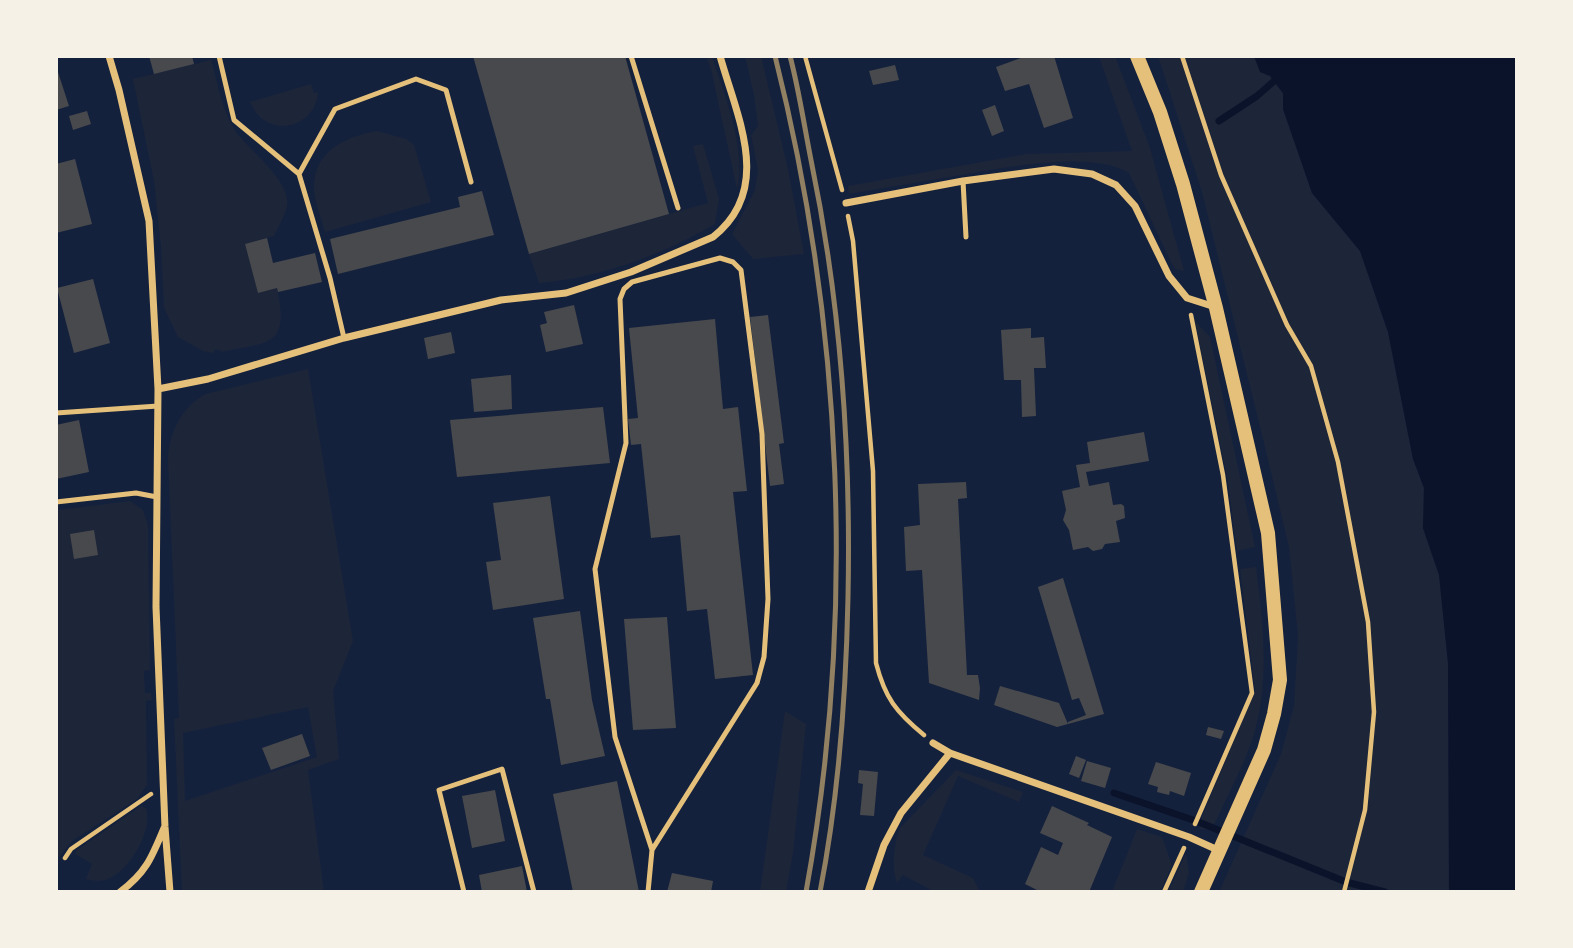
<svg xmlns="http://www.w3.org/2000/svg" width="1573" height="948" font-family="Manrope,sans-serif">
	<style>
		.green { fill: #1d2539; fill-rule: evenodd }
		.water { fill: #0b132b }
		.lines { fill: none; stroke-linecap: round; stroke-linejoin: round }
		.stream { stroke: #0b132b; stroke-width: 7 }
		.building { fill: #48494c }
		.path { stroke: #e5c07b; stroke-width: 4.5 }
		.service { stroke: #e5c07b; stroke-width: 5 }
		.minor { stroke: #e5c07b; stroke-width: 7 }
		.secondary { stroke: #e5c07b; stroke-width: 14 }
		.rail { stroke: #918062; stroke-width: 5 }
	</style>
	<rect width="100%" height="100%" fill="#14213d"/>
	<path class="green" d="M706,56h6c12,38 35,93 25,133l-26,-120z
		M745,56h16l27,113 16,85 -51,5 -21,-25 23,-44 3,-20 -7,-35 7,-9 -4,-31z
		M1115,56l35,92 34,123 -9,-2 -4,-7 -42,-89c-40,-24 -129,-4 -174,3 -35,6 -71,12 -106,18l-1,-8 179,-32 105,-3 -33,-94z
		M1158,56h96l6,15 10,5 13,18v15l29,84 48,58 28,81 25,127 11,29 -1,40 16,47 9,88 1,229h-230l62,-138 13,-48 4,-70 -9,-89 -26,-108 -61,-247z
		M211,60c7,24 11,51 25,72 13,18 56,50 51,74 -2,10 -9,21 -13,30l-29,8 13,48 19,-4c13,59 -8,54 -56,64l-1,-2h-6v3l-11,-2 -25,-14 -14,-29 -3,-61 -7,-66 -21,-102z
		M311,84l3,9 4,-1c-1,26 -31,44 -54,28 -7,-4 -10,-11 -14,-18z
		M377,131l29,8 8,6 17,57 -106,30c-4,-14 -10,-29 -11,-43 -1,-38 31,-52 63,-58z
		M703,144l16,55 -4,25c-53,31 -115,54 -176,59l-10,-29 179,-51 -15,-57z
		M1195,321l15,16 45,210 -18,4 -9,-69z
		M308,369l45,272 -20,50 6,68 -31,11 16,122h-142l-8,-173 5,-1 -11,-258c1,-27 13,-53 38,-66zM308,707l9,50 -132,44 -2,-68z
		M130,501l13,9 5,15 2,145 -6,1 1,22h6l1,7 -6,1 1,84 -10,14 -65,42 -13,16 -3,-1v-346z
		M1256,567c7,55 14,113 -2,167 -9,30 -26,60 -39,89l-9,7 -6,-1 1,-10 54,-129 -15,-121z
		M785,711l21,13 -13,129 -7,39h-26z
		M956,770l67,22 -4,10 -61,-26 -35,79 50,23 7,14h-45l-32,-17 -6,8c-6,-15 -3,-41 3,-55z
		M141,806l5,2c7,23 -16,62 -38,71 -8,3 -14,2 -22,0l6,-15 -17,-10 2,-4z
		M1137,829l25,8 10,28 -12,27h-48z
		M1186,853l3,19 -6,20h-15z"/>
	<path class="water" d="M1254,56h263v836h-68l-1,-229 -9,-88 -16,-47 1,-40 -11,-29 -25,-127 -28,-81 -48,-58 -29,-84v-16l-13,-17 -10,-4z"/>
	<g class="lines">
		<path class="stream" d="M1219,121l38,-25 17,-15
			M1114,793l82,28 150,61 39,10"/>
	</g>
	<path class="building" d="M149,56h43l2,8 -40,10z
		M473,56h152l44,158 -140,40z
		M1026,56h28l19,62 -29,10 -15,-44 -24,7 -9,-24z
		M895,65l4,15 -26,5 -4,-14z
		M56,66l13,40 -13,4z
		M995,105l9,26 -12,5 -10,-26z
		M87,111l4,13 -18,6 -4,-14z
		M75,159l17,65 -36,9v-69z
		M482,191l12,44 -156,39 -8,-35 130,-32 -2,-10z
		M267,238l6,25 42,-10 7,29 -44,10 -1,-4 -19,5 -13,-49z
		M93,279l17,64 -36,10 -17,-65z
		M574,305l9,39 -37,8 -6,-27 7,-2 -3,-11z
		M768,315l16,128 -5,1 5,40 -14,2 -20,-169z
		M715,319l8,90 15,-2 9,84 -14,1 20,183 -38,4 -8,-70 -20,2 -7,-76 -29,3 -10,-94 -10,1 -3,-26 10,-1 -9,-90z
		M1031,328v10l13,-1 2,31h-12l2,48 -14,1 -1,-37h-17l-3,-50z
		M451,332l4,21 -27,6 -4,-21z
		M511,375l1,34 -38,3 -3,-33z
		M603,407l7,56 -153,14 -7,-57z
		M79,420l10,52 -33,7v-54z
		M1144,432l5,29 -63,11 3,14 20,-4 4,23 8,-1 3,2 1,12 -9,3 4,21 -15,2 -3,5 -9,2 -5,-4 -15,3 -4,-20 -6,-10 3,-10 -4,-19 18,-4 -4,-22 14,-2 -3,-21z
		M966,482l1,16 -9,1 9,176h11l2,13 -1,12 -50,-17 -7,-113 -16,1 -2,-44 16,-2 -2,-41z
		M550,496l14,103 -71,11 -7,-48 15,-2 -8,-57z
		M94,530l4,25 -24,4 -4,-25z
		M1063,578l41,136 -36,10v-2l18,-7 -7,-17 -7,2 -34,-113z
		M580,611l12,89 13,56 -44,9 -11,-66h-4l-13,-81z
		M667,617l9,111 -43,2 -9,-111z
		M1000,686l59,17 9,21 -11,3 -63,-22z
		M1208,727l16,4 -3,8 -15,-4z
		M302,734l8,22 -39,14 -9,-22z
		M1076,756l10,4 -7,18 -10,-4z
		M1087,761l24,7 -6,20 -24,-7z
		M1156,762l35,11 -7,23 -14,-5 -1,4 -12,-3 1,-5 -10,-3z
		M859,770l19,2 -4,44 -14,-1 3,-31 -5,-1z
		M617,781l22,111h-66l-20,-98z
		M495,790l10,51 -33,7 -10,-52z
		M1052,806l37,17 -2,2 25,12 -23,55h-48l-16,-8 16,-37 17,8 5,-12 -23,-10z
		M522,866l5,26h-45l-3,-17z
		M672,873l41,8 -2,11h-44z"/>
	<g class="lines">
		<path class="path" d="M805,56l37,134
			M1182,56l39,119 66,150 24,41 27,96 30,160 6,90 -9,98 -21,82
			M848,216l5,25 20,230 3,192c9,35 20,49 48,72
			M1191,315l32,160 29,218 -57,131
			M65,858l6,-9 80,-55
			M1164,892l20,-44"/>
		<path class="service" d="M219,56l15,64 65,54 31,104 14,60
			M631,56l47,152
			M299,174l36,-65 81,-30 30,11 25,92
			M963,181l3,56
			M56,413l102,-7
			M56,502l80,-9 21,4
			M464,892l-25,-102 63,-21 32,123
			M648,892l4,-42 -37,-113 -20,-168 31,-126 -6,-144 4,-10 8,-7 88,-24 13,4 8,8 21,164 6,165 -4,58 -7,26 -105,167"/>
		<path class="minor" d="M109,56l10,34 30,131 9,168 -2,218 9,220 5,65
			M846,203l117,-22 91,-12 38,5 24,11 19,21 34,70 18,22 28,9
			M158,389l50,-10 136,-41 157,-38 65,-7 65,-21 82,-35c61,-48 24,-120 7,-181
			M933,743l17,10 239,84 31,14
			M120,892c26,-19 32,-35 44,-64
			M868,892l16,-47 17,-32 49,-60"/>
		<path class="secondary" d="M1137,56l23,56 23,72 33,124 52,225 12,147 -6,34 -10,36 -63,142"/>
		<path class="rail" d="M775,56c68,270 81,561 31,836
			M790,56c9,34 14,69 21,104 30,144 40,290 37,437 -2,99 -9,198 -28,295"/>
	</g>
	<rect width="1573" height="948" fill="none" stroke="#f6f1e7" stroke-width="116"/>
</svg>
